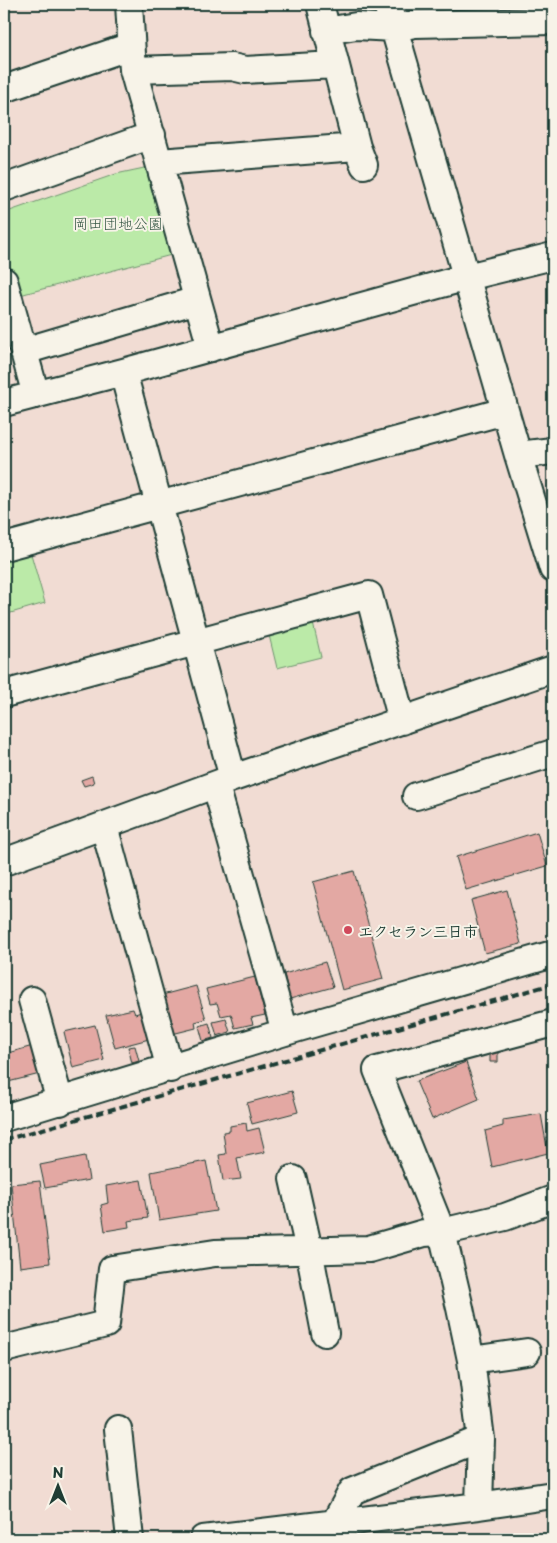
<svg xmlns="http://www.w3.org/2000/svg" width="557" height="1543" font-family="'Playpen Sans','Klee One',sans-serif">
	<style>
		.green { fill: #bbeaa8; stroke: #6d946e }
		.building { fill: #e3a8a3; stroke: #1f3d34 }
		.lines { fill: none; stroke-linecap: round; stroke-linejoin: round }
		.minor-casing { stroke: #1f3d34; stroke-width: 30 }
		.minor { stroke: #f7f3e8; stroke-width: 26 }
		.rail { stroke: #1f3d34; stroke-width: 4; stroke-dasharray: 8 4; stroke-linecap: butt }
		.poi-dot { fill: #d1495b; stroke: #f7f3e8; stroke-width: 2 }
		.labels { text-anchor: middle; dominant-baseline: central; stroke-width: 4; stroke-linejoin: round; paint-order: stroke }
		.park-label { font-size: 15px; fill: #365745; stroke: #f7f3e8 }
		.poi-label { font-size: 15px; font-weight: bold; fill: #1f3d34; stroke: #f7f3e8; text-anchor: start }
	</style>
	<rect width="100%" height="100%" fill="#f1dcd3"/>
	<filter id="ink" filterUnits="userSpaceOnUse"><feTurbulence type="fractalNoise" baseFrequency=".02" numOctaves="2"/><feDisplacementMap in="SourceGraphic" scale="10" xChannelSelector="R" yChannelSelector="G"/><feConvolveMatrix kernelMatrix="1 2 1 2 8 2 1 2 1" color-interpolation-filters="sRGB"/></filter>
	<g filter="url(#ink)">
		<path class="green" d="M149,167l26,87 -159,42 -12,-43v-40l112,-39z
			M31,554l14,49 -41,12v-54z
			M312,619l9,38 -44,11 -9,-37z"/>
		<path class="building" d="M92,776l2,7 -10,3 -3,-6z
			M537,832l10,34 -81,24 -10,-33z
			M354,871l29,108 -41,11 -29,-108z
			M507,890l14,54 -36,9 -14,-53z
			M325,962l8,25 -43,12 -6,-25z
			M255,977l10,38 -14,3 2,6 -18,4 -4,-14 -10,2 -4,-13 -7,1 -4,-15z
			M196,986l10,33 -11,3 1,6 -24,6 -10,-39z
			M133,1009l2,5 6,-2 8,27 -34,9 -9,-33z
			M226,1019l4,13 -13,4 -4,-14z
			M209,1023l4,15 -10,3 -4,-15z
			M95,1025l9,35 -31,8 -9,-36z
			M33,1046l7,28 -36,9v-29z
			M135,1046l4,15 -7,2 -4,-16z
			M490,1051h8v11h-8z
			M553,1059v52l-6,-51z
			M466,1062l13,37 -47,20 -16,-38z
			M292,1091l6,21 -46,12 -5,-21z
			M541,1114l7,39 -56,14 -7,-36 18,-5v-6z
			M246,1123l1,8 12,-3 6,24 -28,6 4,21 -18,2 -4,-26 7,-1 -3,-22 7,-1v-5z
			M85,1156l4,24 -44,8 -5,-23z
			M206,1161l10,50 -57,9 -8,-48z
			M141,1180l7,38 -20,3 1,6 -24,4 -4,-26 7,-2 -2,-17z
			M40,1181l10,82 -30,4 -9,-83z"/>
		<g class="lines">
			<defs>
				<path id="minor" d="M129,4l4,66 78,278
					M320,4l37,143 7,18
					M387,4l131,451 35,114
					M326,31l30,-5 38,2 21,-4 138,-3
					M133,70l99,-3 13,3 90,-5
					M4,89l127,-43
					M159,162l198,-15
					M4,188l148,-53
					M4,281l32,114
					M24,351l173,-51
					M123,372l110,406
					M4,403l119,-31 344,-95 86,-21
					M518,455l35,-4
					M4,547l501,-136
					M4,694l365,-99 33,126
					M216,786l69,246
					M416,796l137,-43
					M104,826l66,243
					M4,862l229,-84 320,-109
					M32,1000l28,102
					M4,1118l281,-86 268,-78
					M293,1179l16,71 16,83
					M4,1349l102,-25 6,-55 103,-16 154,-4 55,-16 18,-1 63,-15 48,-18
					M471,1360l56,-8
					M118,1429l12,110
					M479,1506l2,-67 -10,-79 -11,-52 -18,-76 -65,-162 176,-47
					M334,1524l18,-33 129,-52
					M203,1539l276,-33 74,-11"/>
			</defs>
			<use href="#minor" class="minor-casing"/>
			<use href="#minor" class="minor"/>
			<path class="rail" d="M4,1140l549,-156"/>
		</g>
	</g>
	<circle class="poi-dot" cx="348" cy="930" r="5"/>
	<g class="labels">
		<g class="park-label">
			<text x="118" y="222">岡田団地公園</text>
		</g>
		<g class="poi-label">
			<text x="358" y="930">エクセラン三日市</text>
		</g>
	</g>
	<rect width="557" height="1543" fill="none" stroke="#f7f3e8" stroke-width="20"/>
	<rect x="10" y="10" width="537" height="1523" fill="none" stroke="#1f3d34" stroke-width="2" filter="url(#ink)"/>
	<g transform="translate(58 1486)" stroke="#f7f3e8" stroke-width="4" paint-order="stroke">
	<path d="M0-4L9 19L0 12L-9 19Z" fill="#1f3d34"/>
	<text y="-8" font-size="14" font-weight="bold" text-anchor="middle" fill="#1f3d34">N</text>
	</g>
</svg>
